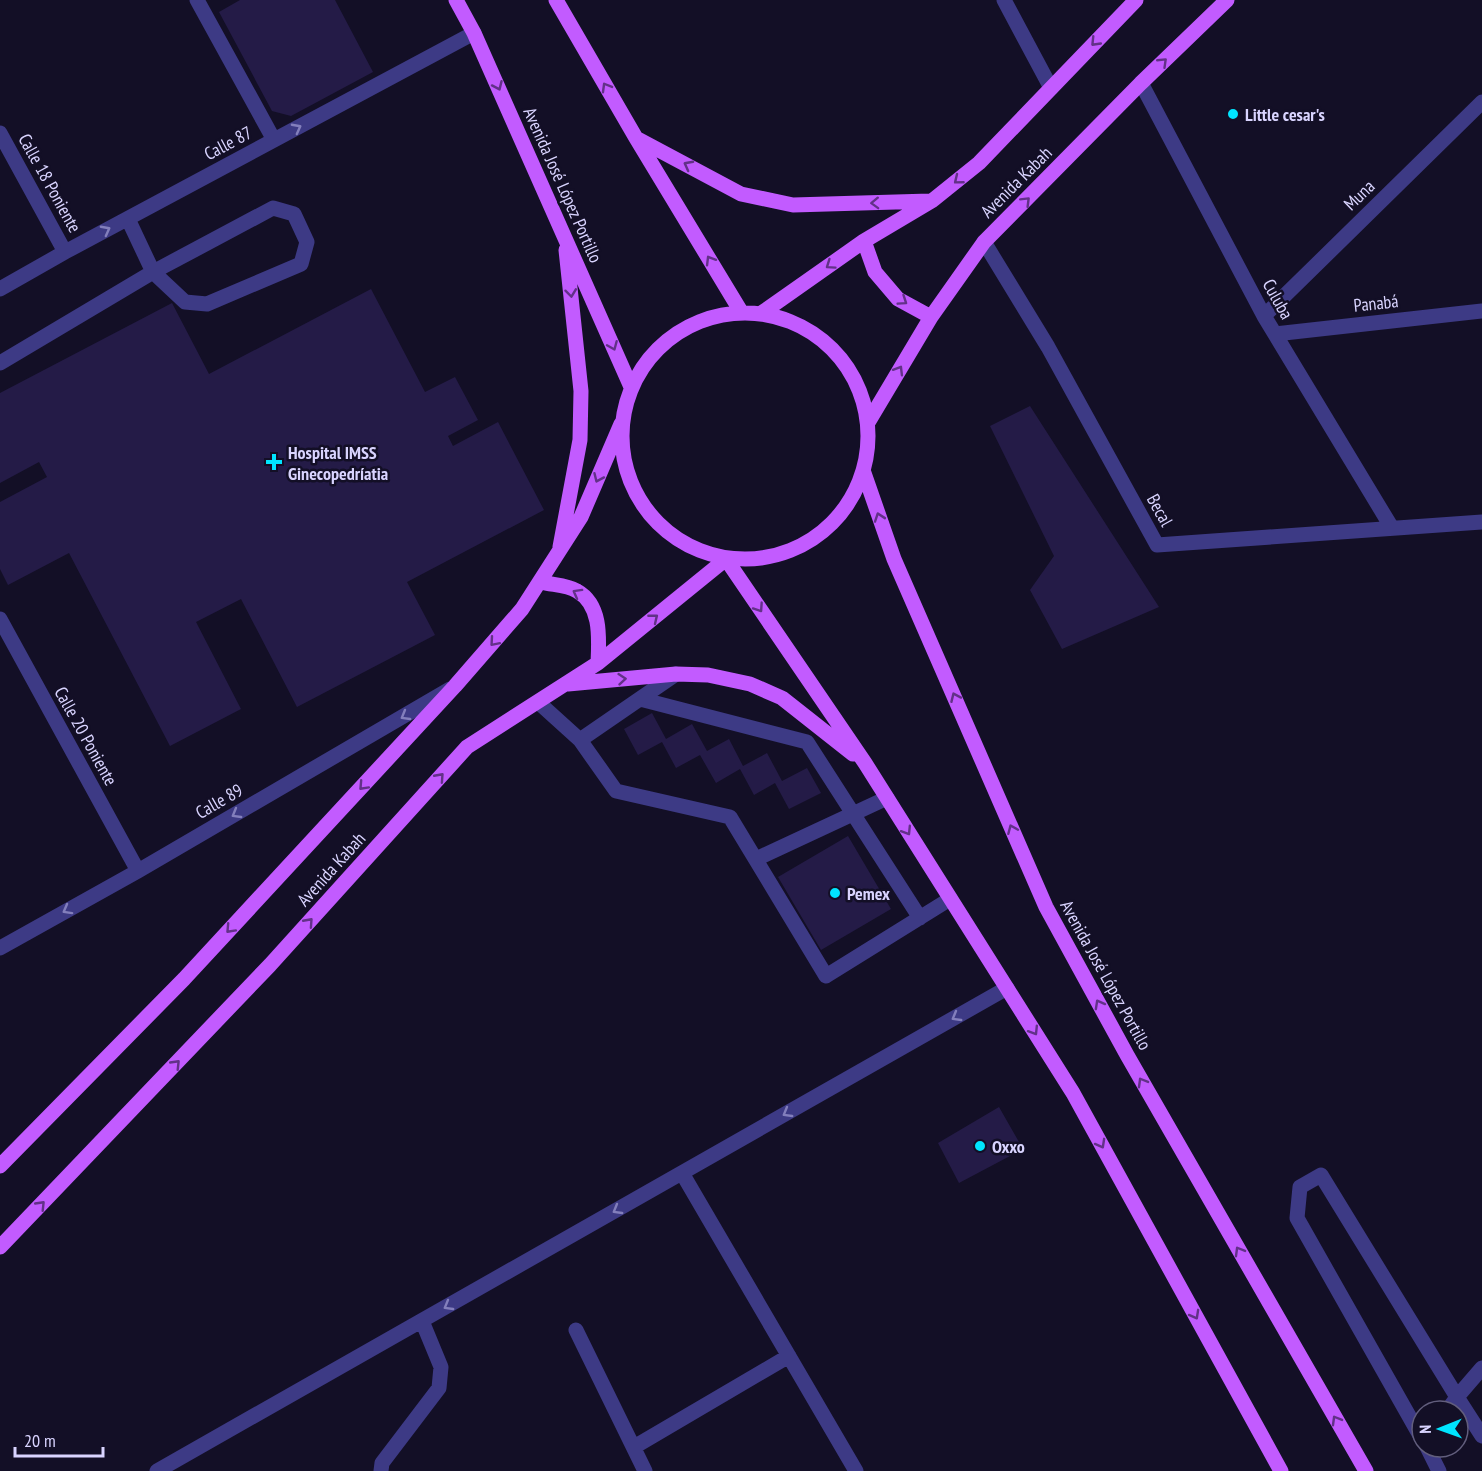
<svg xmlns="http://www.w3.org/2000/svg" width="1482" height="1471" font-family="'PT Sans Narrow',sans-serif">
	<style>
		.building { fill: #241b47 }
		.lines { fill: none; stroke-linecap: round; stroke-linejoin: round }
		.minor { stroke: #3d3a85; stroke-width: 15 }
		.major { stroke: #c25bff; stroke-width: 15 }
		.oneway { stroke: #623188 }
		.oneway2 { stroke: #837fbc }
		.poi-dot { fill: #00e5ff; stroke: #130f26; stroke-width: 2 }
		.labels { text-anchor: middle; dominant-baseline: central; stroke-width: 5; stroke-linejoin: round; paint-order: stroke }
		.poi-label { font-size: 18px; font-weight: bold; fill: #d9d4ff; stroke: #130f26; text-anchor: start }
		.street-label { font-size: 18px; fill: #d9d4ff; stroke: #130f26 }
	</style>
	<rect width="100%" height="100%" fill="#130f26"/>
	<path class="building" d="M240,0h95l38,72 -82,44 -19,-5 -53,-99z
		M371,289l54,103 30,-15 23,43 -30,16 5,10 45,-24 46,88 -137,72 28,53 -138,72 -56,-108 -45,23 45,87 -71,37 -101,-193 -61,32 -8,-16v-67l47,-25 -8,-15 -39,21v-90l172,-90 37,71z
		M1030,406l129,201 -97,42 -32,-59 24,-34 -64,-130z
		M652,713l14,26 26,-15 15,27 22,-12 14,27 24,-13 15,28 25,-13 14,25 -32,16 -14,-26 -21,12 -14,-26 -24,14 -16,-28 -24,13 -14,-26 -24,13 -14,-26z
		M848,836l43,73 -70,41 -43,-73z
		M999,1107l24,42 -64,34 -21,-40z"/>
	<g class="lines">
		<path class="minor" d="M197,0l77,140
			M1004,0l47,88
			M1141,83l123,233 128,212
			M0,133l65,119
			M984,242l64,105 109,198 325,-23
			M0,289l65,-37 409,-219
			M1264,316l218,-214
			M1275,334l207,-23
			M0,363l153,-91 120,-64 21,6 13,28 -6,22 -94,40 -22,-2 -32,-30 -25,-53
			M0,619l138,252
			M640,699l167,43 113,176
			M538,702l42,38 36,51 114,26 96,159 124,-77
			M580,740l96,-66
			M756,859l131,-61
			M0,948l138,-77 312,-182
			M682,1173l174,298
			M576,1330l69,141
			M1482,1368l-25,29 25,39
			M1422,1439l-125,-221 3,-31 21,-12 136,222 -10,14
			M634,1447l155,-91
			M1427,1447l12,24
			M157,1471l850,-483
			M381,1471l1,-8 57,-75 2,-21 -19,-46"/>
		<path class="major" d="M456,0l18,33 157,354
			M556,0l80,138 104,172
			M636,138l105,56 52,11 137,-4
			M864,241l11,31 23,27 33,18
			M763,312l101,-71 69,-41 46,-37 157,-163
			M622 436a123 123 0 1 1 246 0a123 123 0 1 1-246 0Z
			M869,421l62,-104 53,-75 157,-159 86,-83
			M864,473l30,86 152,348 81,148 239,416
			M560,547l20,-107 1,-49 -15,-141
			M726,559l139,204 208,330 208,378
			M541,582c11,3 27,3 36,9 25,14 22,48 21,72
			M568,684l108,-10 32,1 42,9 32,14 71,56
			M0,1166l184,-187 271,-293 67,-77 59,-92 40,-93
			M0,1247l270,-282 197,-218 131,-84 128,-104"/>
	</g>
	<defs><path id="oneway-chevron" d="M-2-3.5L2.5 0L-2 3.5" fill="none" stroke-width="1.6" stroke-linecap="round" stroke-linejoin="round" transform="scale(1.5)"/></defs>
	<g class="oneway">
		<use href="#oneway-chevron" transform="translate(1095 42) rotate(134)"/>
		<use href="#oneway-chevron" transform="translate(1163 62) rotate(-44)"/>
		<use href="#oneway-chevron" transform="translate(498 86) rotate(66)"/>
		<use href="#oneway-chevron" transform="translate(606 87) rotate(-120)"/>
		<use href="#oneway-chevron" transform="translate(688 165) rotate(-152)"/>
		<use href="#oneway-chevron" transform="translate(958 180) rotate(141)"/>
		<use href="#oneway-chevron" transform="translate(1026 201) rotate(-45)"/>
		<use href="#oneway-chevron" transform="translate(875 203) rotate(178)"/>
		<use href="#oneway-chevron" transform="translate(710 260) rotate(-121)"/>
		<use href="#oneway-chevron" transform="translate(830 265) rotate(145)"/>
		<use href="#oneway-chevron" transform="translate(571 293) rotate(83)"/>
		<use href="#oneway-chevron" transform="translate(903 301) rotate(34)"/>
		<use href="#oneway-chevron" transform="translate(613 346) rotate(67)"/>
		<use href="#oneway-chevron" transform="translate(899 370) rotate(-59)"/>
		<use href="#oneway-chevron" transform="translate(598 478) rotate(114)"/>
		<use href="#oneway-chevron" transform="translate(879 517) rotate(-109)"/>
		<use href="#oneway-chevron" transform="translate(577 593) rotate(-151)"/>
		<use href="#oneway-chevron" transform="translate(759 608) rotate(56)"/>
		<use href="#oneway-chevron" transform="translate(654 618) rotate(-39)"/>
		<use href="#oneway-chevron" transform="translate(494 642) rotate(131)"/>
		<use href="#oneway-chevron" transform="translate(622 679) rotate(-5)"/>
		<use href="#oneway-chevron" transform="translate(955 697) rotate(-114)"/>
		<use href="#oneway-chevron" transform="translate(440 777) rotate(-48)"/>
		<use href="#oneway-chevron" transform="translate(363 786) rotate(133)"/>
		<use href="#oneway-chevron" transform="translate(1012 829) rotate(-113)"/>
		<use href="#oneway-chevron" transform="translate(907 831) rotate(58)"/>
		<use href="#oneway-chevron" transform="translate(309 922) rotate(-48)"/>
		<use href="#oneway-chevron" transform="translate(230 929) rotate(133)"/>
		<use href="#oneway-chevron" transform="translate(1099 1004) rotate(-119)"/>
		<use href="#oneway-chevron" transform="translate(1034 1031) rotate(58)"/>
		<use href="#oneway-chevron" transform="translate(176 1064) rotate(-46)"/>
		<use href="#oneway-chevron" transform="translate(1142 1082) rotate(-120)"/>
		<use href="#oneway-chevron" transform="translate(1101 1144) rotate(61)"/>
		<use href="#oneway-chevron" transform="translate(41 1205) rotate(-46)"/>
		<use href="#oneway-chevron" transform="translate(1239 1251) rotate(-120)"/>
		<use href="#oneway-chevron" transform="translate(1195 1315) rotate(61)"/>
		<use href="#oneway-chevron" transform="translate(1336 1420) rotate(-120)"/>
	</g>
	<g class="oneway2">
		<use href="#oneway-chevron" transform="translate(297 128) rotate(-28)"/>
		<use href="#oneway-chevron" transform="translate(106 230) rotate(-28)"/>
		<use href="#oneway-chevron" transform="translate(405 716) rotate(150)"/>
		<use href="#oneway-chevron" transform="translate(236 814) rotate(150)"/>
		<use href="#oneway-chevron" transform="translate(67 910) rotate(151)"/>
		<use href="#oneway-chevron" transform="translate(956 1017) rotate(150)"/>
		<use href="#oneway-chevron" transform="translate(787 1113) rotate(150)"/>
		<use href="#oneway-chevron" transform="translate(617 1210) rotate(150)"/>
		<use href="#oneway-chevron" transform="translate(448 1306) rotate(150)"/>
	</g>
	<g class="poi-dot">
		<circle cx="1233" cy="114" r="6"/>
		<path d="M271 453h6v6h6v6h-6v6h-6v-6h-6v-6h6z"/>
		<circle cx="835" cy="893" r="6"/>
		<circle cx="980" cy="1146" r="6"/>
	</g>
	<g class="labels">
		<g class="poi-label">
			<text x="1245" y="114">Little cesar's</text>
			<text x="288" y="452">Hospital IMSS<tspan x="288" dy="21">Ginecopedríatia</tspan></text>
			<text x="847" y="893">Pemex</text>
			<text x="992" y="1146">Oxxo</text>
		</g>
		<g class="street-label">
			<text transform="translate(228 143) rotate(-28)">Calle 87</text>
			<text transform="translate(1016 182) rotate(-45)">Avenida Kabah</text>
			<text transform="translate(50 183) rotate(61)">Calle 18 Poniente</text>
			<text transform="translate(563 185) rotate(66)">Avenida José López Portillo</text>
			<text transform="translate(1359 195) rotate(-44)">Muna</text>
			<text transform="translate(1278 299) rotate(61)">Culuba</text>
			<text transform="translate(1376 303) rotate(-6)">Panabá</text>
			<text transform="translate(1160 510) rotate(61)">Becal</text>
			<text transform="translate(86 736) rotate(61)">Calle 20 Poniente</text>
			<text transform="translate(219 801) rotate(-30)">Calle 89</text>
			<text transform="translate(331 869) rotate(-48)">Avenida Kabah</text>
			<text transform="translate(1106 975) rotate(61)">Avenida José López Portillo</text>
		</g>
	</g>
	<g transform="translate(1440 1429) rotate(269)"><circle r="28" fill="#130f26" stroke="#625e7d" stroke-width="1.5"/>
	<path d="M0-4.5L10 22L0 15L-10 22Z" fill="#00e5ff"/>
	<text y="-9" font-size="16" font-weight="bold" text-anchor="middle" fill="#d9d4ff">N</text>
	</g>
	<path d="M15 1447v9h88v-9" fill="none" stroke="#d9d4ff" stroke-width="3"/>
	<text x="24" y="1447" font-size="18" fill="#d9d4ff" stroke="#130f26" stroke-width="4.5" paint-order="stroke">20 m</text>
</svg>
